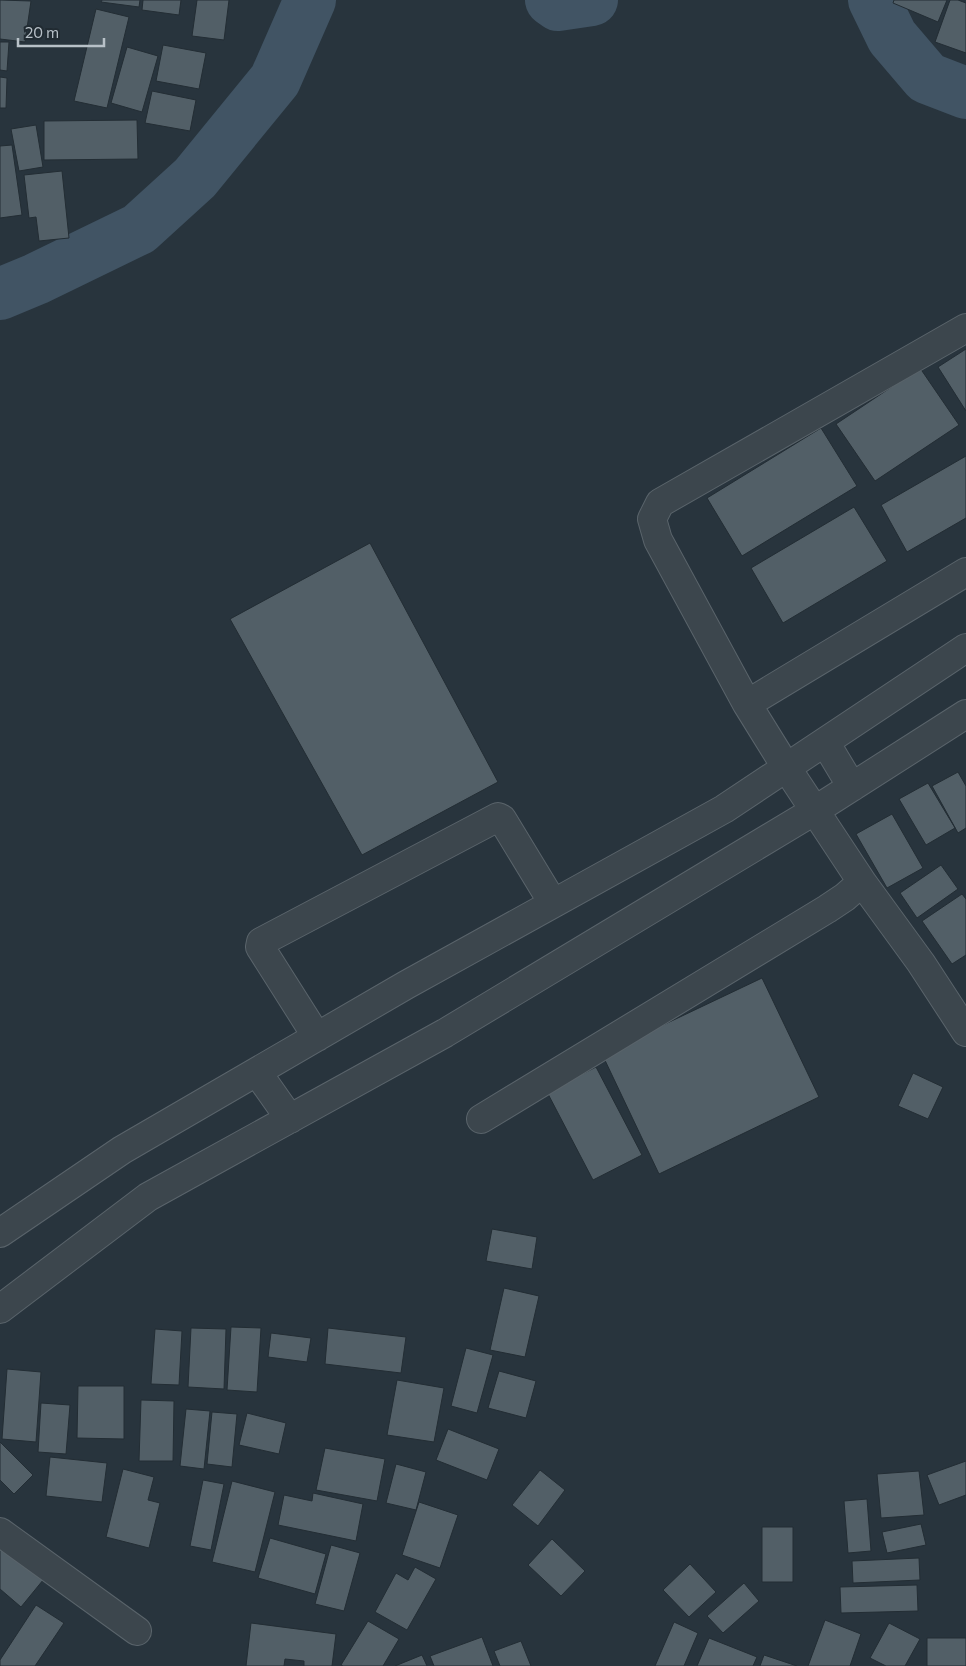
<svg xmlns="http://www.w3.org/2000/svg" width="966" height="1666" font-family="Commissioner,sans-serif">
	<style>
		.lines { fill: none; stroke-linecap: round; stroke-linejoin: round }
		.river { stroke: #415464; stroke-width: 52 }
		.building { fill: #525f67; stroke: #232d34 }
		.minor-casing { stroke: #5a646b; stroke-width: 30 }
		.minor { stroke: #3c464d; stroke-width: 28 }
	</style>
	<rect width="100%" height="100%" fill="#28343d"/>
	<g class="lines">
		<path class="river" d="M551,0l7,5 34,-5
			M874,0l18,37 35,41 39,15
			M0,294l36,-15 103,-50 56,-51 80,-98 35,-80"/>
	</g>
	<path class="building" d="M0,0l31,1 -6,41 -25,-3z
		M102,0h38l-1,7 -38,-5z
		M143,0h38l-2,15 -37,-5z
		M197,0h32l-5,40 -32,-4z
		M894,0h53l-9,22 -45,-19z
		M950,0h8l8,3v50l-31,-11z
		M96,9l33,8 -22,91 -33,-7z
		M0,42h9l-2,29 -7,-1z
		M163,45l43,8 -7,36 -43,-8z
		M127,47l31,9 -16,56 -31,-9z
		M0,77l7,1 -1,30h-6z
		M152,91l44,9 -6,31 -45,-8z
		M137,120l1,39 -94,1v-39z
		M36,125l7,42 -24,4 -8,-42z
		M12,145l10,70 -22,3v-72z
		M62,171l7,67 -30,3 -3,-24 -7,1 -5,-43z
		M966,349v62l-28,-44z
		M920,368l39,57 -84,56 -39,-57z
		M821,428l36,58 -115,70 -35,-58z
		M966,456v62l-59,34 -26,-47z
		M854,507l33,54 -104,62 -32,-55z
		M370,543l128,239 -136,73 -132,-236z
		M958,772l8,14v42l-8,5 -26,-47z
		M928,783l27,45 -29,17 -27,-46z
		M892,814l31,54 -36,20 -31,-54z
		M941,865l17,24 -41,29 -17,-25z
		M962,894l4,5v56l-14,9 -30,-43z
		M762,978l57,119 -160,77 -57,-120z
		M596,1067l46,88 -49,25 -46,-88z
		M913,1073l30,14 -15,32 -30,-13z
		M492,1229l45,8 -5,32 -46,-8z
		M504,1288l35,8 -14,61 -35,-7z
		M231,1327l30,1 -4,64 -30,-2z
		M191,1328l35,1 -2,60 -36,-2z
		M328,1328l78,9 -5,36 -76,-9z
		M155,1329l27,2 -3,54 -28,-1z
		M271,1333l40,5 -4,24 -39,-5z
		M466,1348l27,7 -16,58 -26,-7z
		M7,1369l34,3 -5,70 -34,-3z
		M499,1371l37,10 -10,37 -38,-10z
		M397,1380l47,8 -10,54 -47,-7z
		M78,1386h46v53l-47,-1z
		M141,1400l33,1 -1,60h-34z
		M41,1403l29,2 -4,49 -28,-2z
		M186,1409l24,2 -6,58 -24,-3z
		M212,1412l25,2 -5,53 -25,-3z
		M247,1413l39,10 -7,31 -40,-9z
		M448,1429l51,20 -12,31 -51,-20z
		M0,1442l33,33 -19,19 -14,-14z
		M325,1448l60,11 -8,42 -61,-11z
		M50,1457l57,6 -5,39 -56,-6z
		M966,1461v34l-27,10 -12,-30z
		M396,1464l30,8 -10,38 -30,-7z
		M123,1469l31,8 -6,23 12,3 -11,45 -43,-11z
		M540,1470l25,20 -27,36 -26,-21z
		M919,1471l5,44 -43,3 -4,-44z
		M203,1480l21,4 -13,66 -21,-4z
		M232,1481l43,11 -20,80 -43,-10z
		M313,1493l50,11 -7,37 -78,-16 6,-30 28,6z
		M867,1499l4,52 -23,2 -4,-52z
		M419,1502l39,13 -18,53 -38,-13z
		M921,1524l5,21 -39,8 -5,-21z
		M762,1527h31v55h-31z
		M0,1535l48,39 -27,33 -21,-18z
		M270,1538l56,16 -11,40 -57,-16z
		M552,1539l33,32 -24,25 -33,-31z
		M331,1545l29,8 -16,58 -29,-7z
		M919,1558l1,22 -67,3 -1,-22z
		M690,1564l26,28 -27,25 -26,-27z
		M415,1567l21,12 -29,51 -32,-18 21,-39 12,7z
		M744,1583l15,18 -36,32 -16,-17z
		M917,1585l1,26 -77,2 -1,-26z
		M36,1605l28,18 -29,43h-35v-6z
		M825,1620l36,14 -11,32h-42z
		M368,1621l31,18 -16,27h-40l-2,-1z
		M674,1622l24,11 -14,33h-29z
		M251,1623l85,11 -4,32h-28v-5l-19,-2 -1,7h-38z
		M889,1623l31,16 -15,27h-19l-16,-8z
		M482,1637l11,29h-59l-4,-10z
		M709,1638l48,19 -4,9h-56z
		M927,1638h39v28h-39z
		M521,1641l10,25h-31l-6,-15z
		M422,1655l5,11h-32z
		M764,1655l33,11h-37z"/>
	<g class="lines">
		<defs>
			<path id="minor" d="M966,328l-306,175 -8,16 6,21 89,164 39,63 76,115 59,81 45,69
				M747,704l219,-132
				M825,742l27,45
				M317,1037l-57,-90 1,-5 237,-125 4,2 51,84
				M257,1072l33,47
				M481,1119l346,-210 18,-12 17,-15
				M0,1233l122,-83 284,-165 318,-176 242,-161
				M0,1309l148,-112 297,-164 369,-222 152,-97
				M0,1532l137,99"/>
		</defs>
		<use href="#minor" class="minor-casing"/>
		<use href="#minor" class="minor"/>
	</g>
	<path d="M18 38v8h86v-8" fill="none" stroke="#b8c1c8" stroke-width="2.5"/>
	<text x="25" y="38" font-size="15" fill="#b8c1c8" stroke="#212b32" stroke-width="4" paint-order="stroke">20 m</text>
</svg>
